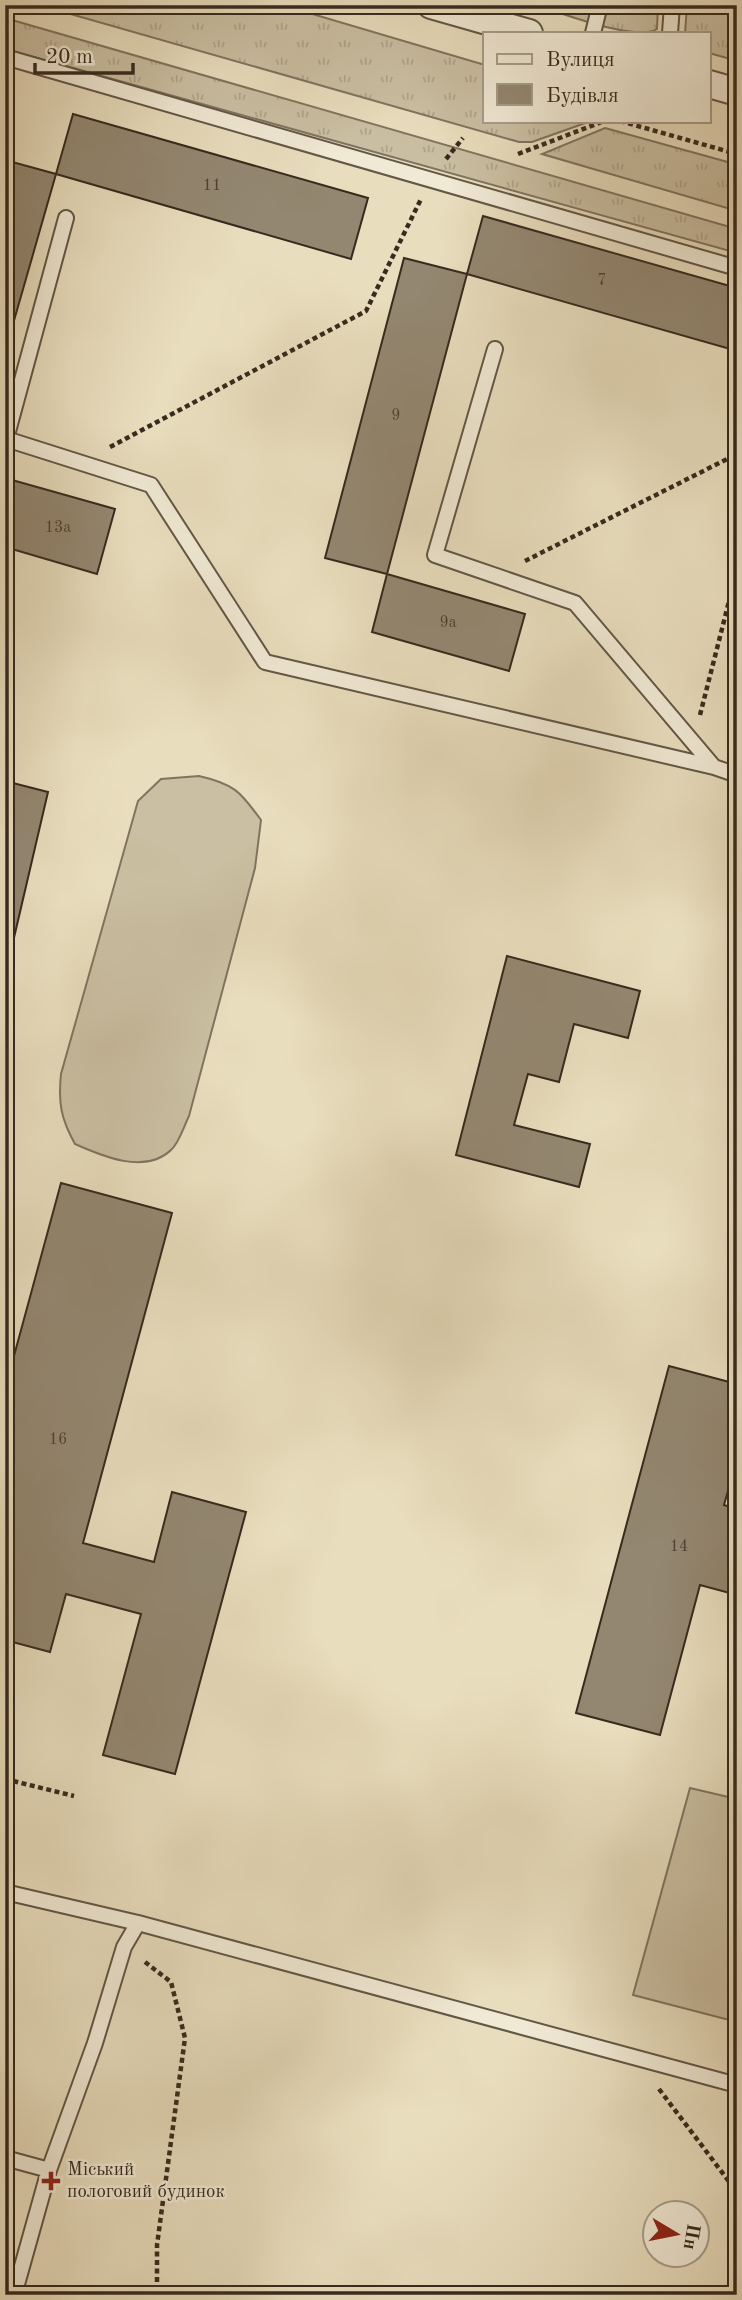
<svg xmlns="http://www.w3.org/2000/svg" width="742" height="2300" font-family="'Old Standard TT',serif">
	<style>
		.grass { fill: url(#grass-tufts); stroke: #807460; stroke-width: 2 }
		.garden { fill: #cabfa2; stroke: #807460; stroke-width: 2 }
		.building { fill: #938771; stroke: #372a1e; stroke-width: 2 }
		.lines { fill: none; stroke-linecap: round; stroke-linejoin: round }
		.service-casing { stroke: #635746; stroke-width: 18 }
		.minor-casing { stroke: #635746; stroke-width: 30 }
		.path { stroke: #372a1e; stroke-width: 4.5; stroke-dasharray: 5 3.5; stroke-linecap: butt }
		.service { stroke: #f0e9d4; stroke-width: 14 }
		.minor { stroke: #f0e9d4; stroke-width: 26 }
		.poi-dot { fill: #8f2418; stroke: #f0e9d4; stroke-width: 2.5 }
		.labels { text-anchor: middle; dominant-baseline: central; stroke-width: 5; stroke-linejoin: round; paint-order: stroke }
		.number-label { font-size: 16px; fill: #4e4133 }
		.poi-label { font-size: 19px; fill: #372a1e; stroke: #f0e9d4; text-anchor: start }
	</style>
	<defs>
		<pattern id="grass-tufts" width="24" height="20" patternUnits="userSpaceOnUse" patternTransform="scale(1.75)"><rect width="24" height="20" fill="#cabfa2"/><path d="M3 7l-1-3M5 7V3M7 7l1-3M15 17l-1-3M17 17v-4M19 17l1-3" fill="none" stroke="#aea48b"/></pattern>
	</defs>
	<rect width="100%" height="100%" fill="#e8ddbd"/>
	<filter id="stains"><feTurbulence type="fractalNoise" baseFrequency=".00286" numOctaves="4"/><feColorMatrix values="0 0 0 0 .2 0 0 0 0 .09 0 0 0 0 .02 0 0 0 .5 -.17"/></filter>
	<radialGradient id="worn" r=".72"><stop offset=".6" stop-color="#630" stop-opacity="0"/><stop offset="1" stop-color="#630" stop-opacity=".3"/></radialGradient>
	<path class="grass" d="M39,5h243l203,60v56h106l-59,21h-13z
		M536,5h122l-1,24c-21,13 -96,-16 -121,-24z
		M687,5h50v56l-28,-8v-20h-24z
		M5,18l732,211v24l-732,-204z
		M605,128l130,36 2,47 -195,-57z"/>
	<path class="garden" d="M199,776c35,8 41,15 62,44l-6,48 -66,248c-5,10 -10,27 -18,34 -26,25 -69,6 -96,-6 -14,-25 -17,-41 -14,-70l77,-273 23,-22z
		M690,1788l47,11v223l-104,-27z"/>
	<path class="building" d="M73,114l295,84 -17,61 -295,-85z
		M5,160l51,14 -51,178z
		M483,216l254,72v63l-270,-77z
		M404,258l63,16 -80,300 -62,-16z
		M5,478l110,31 -18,65 -92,-27z
		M387,574l138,40 -16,57 -137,-39z
		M5,781l43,11 -35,150 -8,-2z
		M507,956l133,35 -12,47 -54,-14 -15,58 -31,-8 -14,51 76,19 -11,43 -123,-32z
		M61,1183l111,30 -89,330 71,19 18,-70 74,20 -71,262 -72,-19 38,-141 -75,-20 -16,58 -45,-12v-251z
		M669,1366l68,18v75l-13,46 13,4v86l-37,-10 -40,150 -84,-22z"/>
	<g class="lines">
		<defs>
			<path id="service" d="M593,33l7,-28
				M670,33l2,-28
				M5,57l732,211
				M66,218l-60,221 145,46 114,177 449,105
				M495,349l-60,206 140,48 139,164 23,8
				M5,1892l133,31
				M5,2158l44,12
				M14,2295l35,-125 46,-127 29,-96 14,-24 599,162"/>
			<path id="minor" d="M431,5l98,28
				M709,84l28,8"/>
		</defs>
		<use href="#service" class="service-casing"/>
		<use href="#minor" class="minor-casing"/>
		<path class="path" d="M620,121l117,33
			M518,154l86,-33
			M446,159l17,-21
			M110,447l256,-136 55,-112
			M525,561l212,-107
			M700,715l37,-145
			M5,1779l69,17
			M145,1962l26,20 14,56 -28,207v50
			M659,2089l78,103"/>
		<use href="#service" class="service"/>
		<use href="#minor" class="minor"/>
	</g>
	<path class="poi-dot" d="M47.5 2170.5h7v7h7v7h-7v7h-7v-7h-7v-7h7z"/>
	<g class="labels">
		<g class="number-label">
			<text x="212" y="186">11</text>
			<text x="602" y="281">7</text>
			<text x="396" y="416">9</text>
			<text x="58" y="528">13а</text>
			<text x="448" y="623">9а</text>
			<text x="58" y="1440">16</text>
			<text x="679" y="1547">14</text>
		</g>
		<g class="poi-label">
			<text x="67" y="2170">Міський<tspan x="67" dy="22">пологовий будинок</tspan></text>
		</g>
	</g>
	<rect width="742" height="2300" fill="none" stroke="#e8ddbd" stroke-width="28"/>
	<rect x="7" y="7" width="728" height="2286" fill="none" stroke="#372a1e" stroke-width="3.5"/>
	<rect x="14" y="14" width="714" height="2272" fill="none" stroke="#372a1e" stroke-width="2"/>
	<rect x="483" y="32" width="228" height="91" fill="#f0e9d4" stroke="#a69d8b" stroke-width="2"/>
	<rect x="497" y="54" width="35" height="10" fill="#f0e9d4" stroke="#a69d8b" stroke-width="2"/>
	<text x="546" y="66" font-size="21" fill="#372a1e">Вулиця</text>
	<rect x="497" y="84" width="35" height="21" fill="#938771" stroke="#a69d8b" stroke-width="2"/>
	<text x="546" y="102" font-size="21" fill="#372a1e">Будівля</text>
	<g transform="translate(676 2234) rotate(100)"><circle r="33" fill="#f0e9d4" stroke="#a69d8b" stroke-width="2"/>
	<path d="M0-5L12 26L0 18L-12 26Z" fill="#8f2418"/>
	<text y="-10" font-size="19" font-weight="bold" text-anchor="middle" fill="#372a1e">Пн</text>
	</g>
	<path d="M35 63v10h98v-10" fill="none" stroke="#372a1e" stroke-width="3.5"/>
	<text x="46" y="63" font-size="21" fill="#372a1e" stroke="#f0e9d4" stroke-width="5" paint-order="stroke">20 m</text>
	<rect width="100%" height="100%" filter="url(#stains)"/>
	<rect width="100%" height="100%" fill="url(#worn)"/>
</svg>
